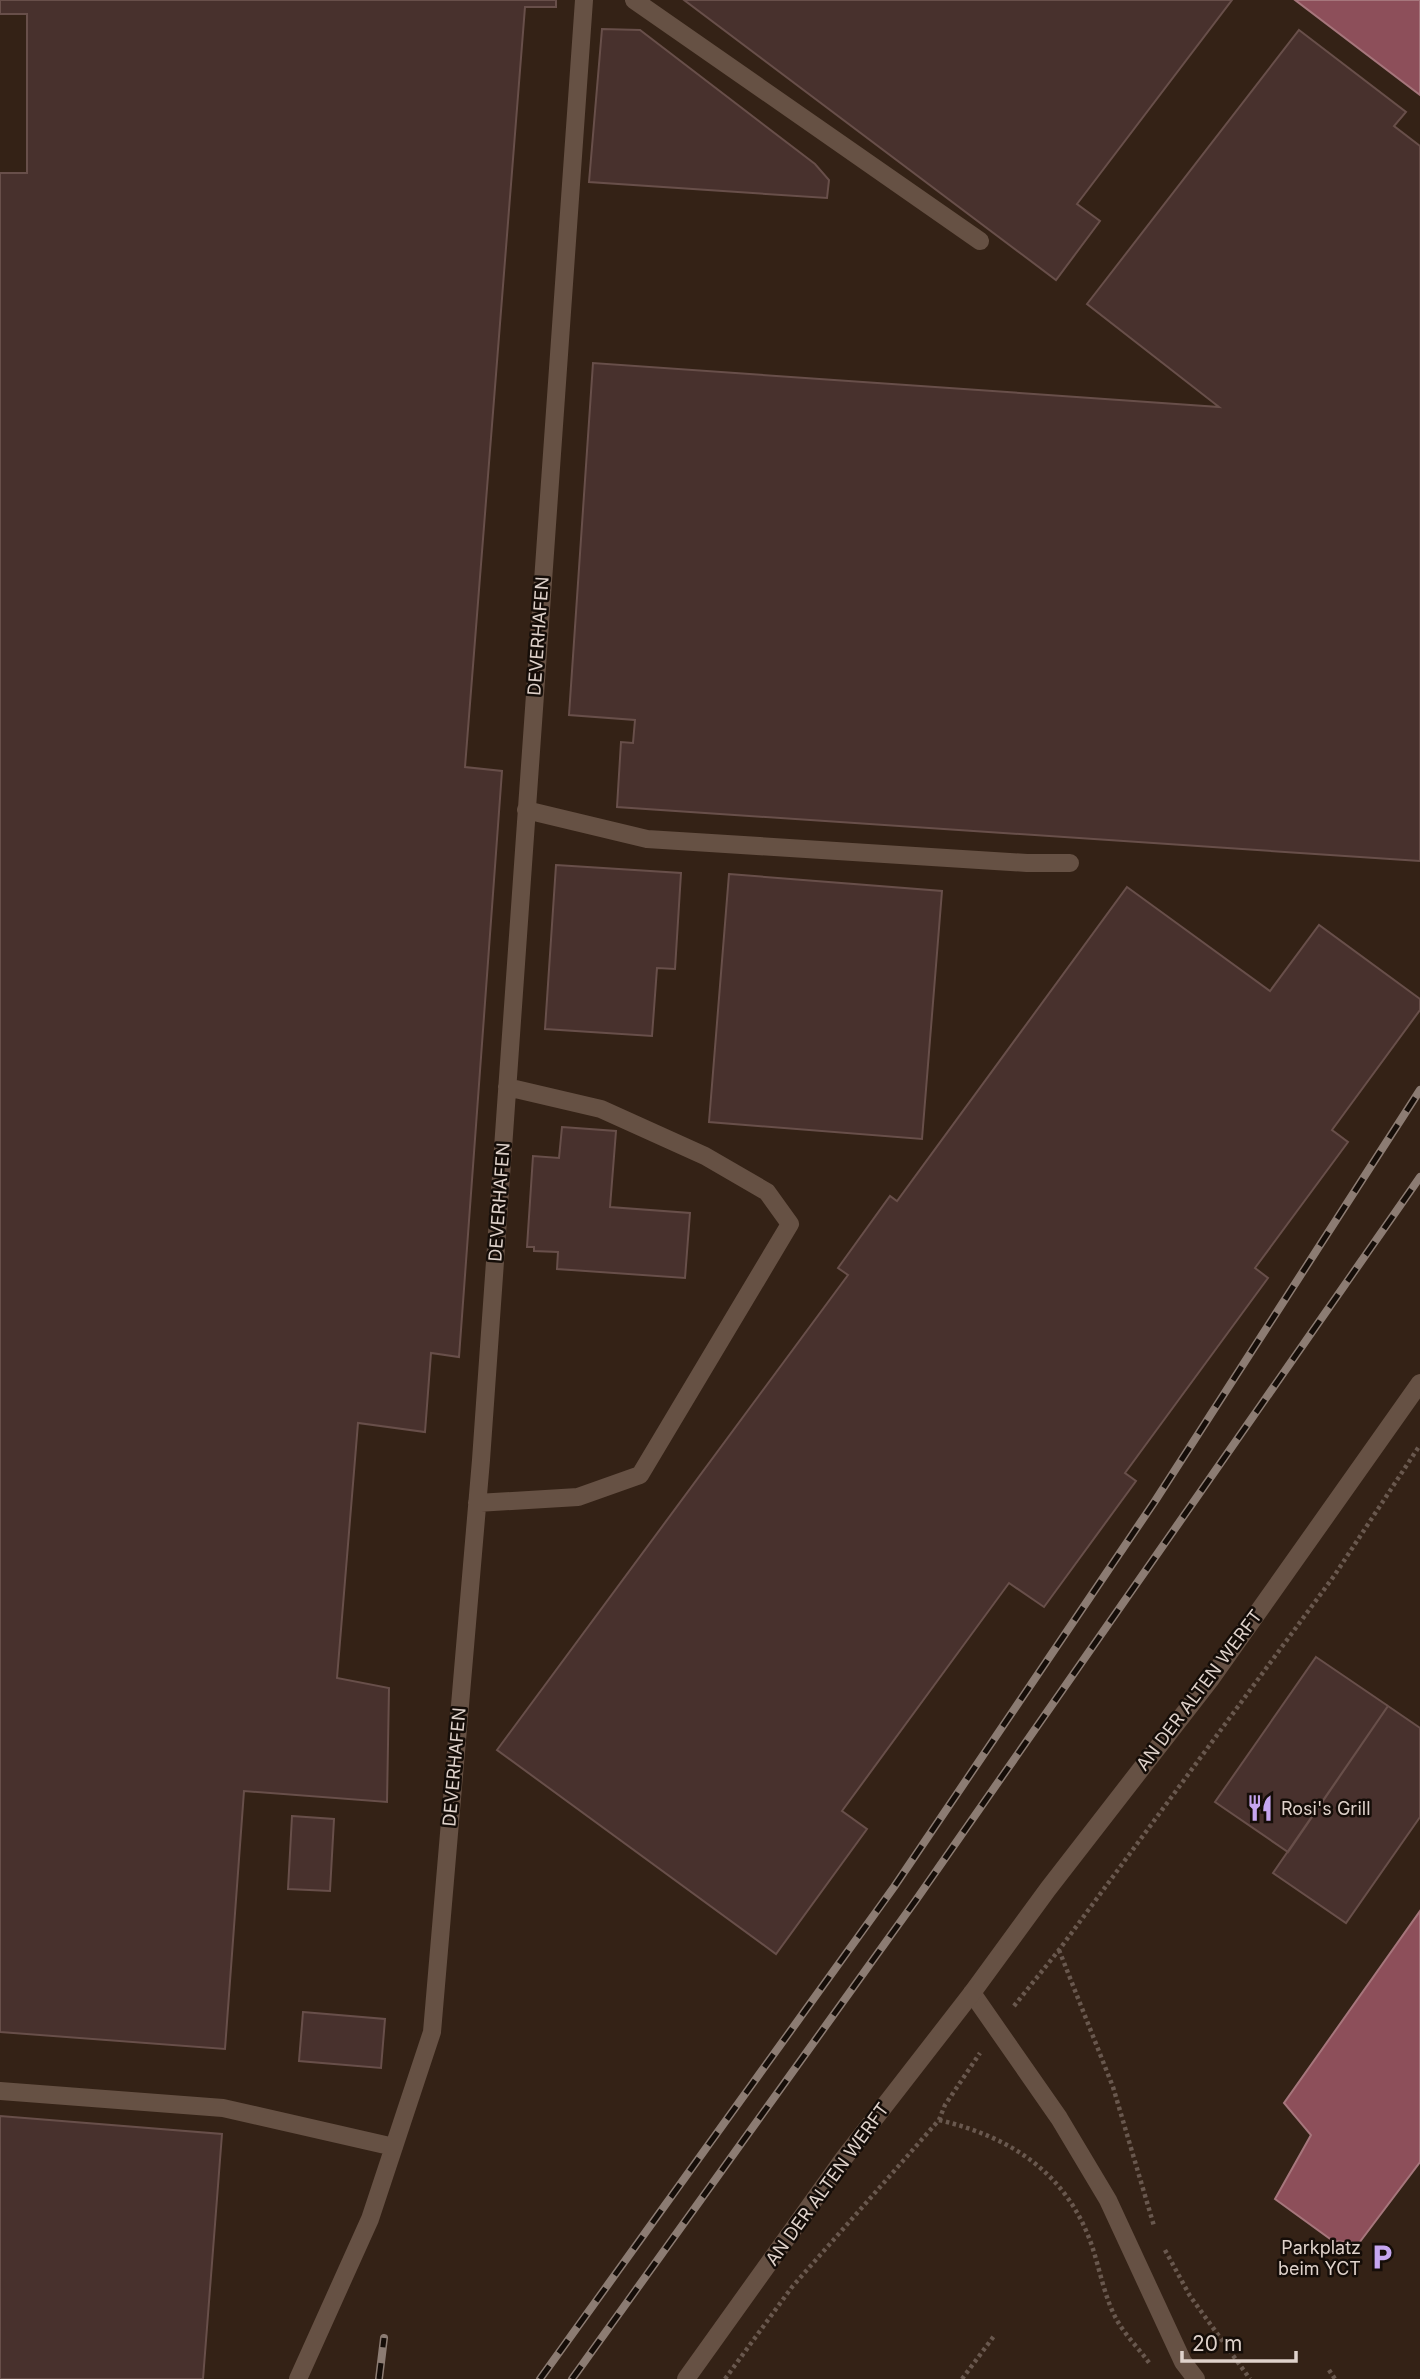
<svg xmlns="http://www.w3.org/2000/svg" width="1420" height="2379" font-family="Inter,sans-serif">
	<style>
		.water { fill: #8d4f5a; stroke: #a6767c; stroke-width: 2 }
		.building { fill: #48312d; stroke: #684f4a; stroke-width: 2 }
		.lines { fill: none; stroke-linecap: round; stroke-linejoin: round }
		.path { stroke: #69584e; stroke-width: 4.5; stroke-dasharray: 3.5 3.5; stroke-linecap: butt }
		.service { stroke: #665144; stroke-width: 18 }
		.minor { stroke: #665144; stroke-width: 18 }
		.tertiary { stroke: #665144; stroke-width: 18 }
		.rail-casing { stroke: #8c7c73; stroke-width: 8 }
		.rail { stroke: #150d08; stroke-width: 5; stroke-dasharray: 16; stroke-linecap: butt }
		.labels { text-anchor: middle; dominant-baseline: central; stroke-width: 5; stroke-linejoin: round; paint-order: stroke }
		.street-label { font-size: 18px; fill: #dfd2cb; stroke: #150d08 }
		.poi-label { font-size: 18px; fill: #dfd2cb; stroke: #150d08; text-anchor: start }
	</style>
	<rect width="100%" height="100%" fill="#342216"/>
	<path class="water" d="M1295,0h125v95z
		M1420,1911v251l-61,81 -26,-2 -58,-42 36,-64 -27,-32z"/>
	<path class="building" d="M0,0h556v7h-31l-60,760 37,4 -43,586 -28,-4 -6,79 -67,-9 -21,255 52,10 -2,114 -143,-11 -19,258 -225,-17v-1859h27v-159h-27z
		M684,0h548l-155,204 23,17 -44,59z
		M602,29l38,1 175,134 14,16 -2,18 -238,-16z
		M1299,30l107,82 -12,14 26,20v715l-803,-54 4,-65 12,1 2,-23 -66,-5 24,-352 626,44 -132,-103z
		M556,865l125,8 -6,96 -18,-1 -5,68 -107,-7z
		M729,874l213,17 -20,248 -213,-17z
		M1127,887l143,104 49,-66 101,74v11l-88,120 16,12 -93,126 13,10 -143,195 11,8 -92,126 -35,-24 -167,228 25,18 -91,125 -279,-204 351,-475 -10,-7 52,-72 7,5z
		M562,1127l54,4 -6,76 80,6 -5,65 -128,-9 1,-17 -24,-1v-4h-7l6,-91 26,2z
		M1316,1657l72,49 -100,146 -73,-50z
		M1388,1706l32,22v89l-74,106 -73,-50z
		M292,1816l42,3 -4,72 -42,-2z
		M303,2012l82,7 -4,49 -82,-7z
		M0,2116l222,18 -19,245h-203z"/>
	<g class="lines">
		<path class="path" d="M1059,1950l54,137 41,139
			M1014,2006l45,-56 275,-374 86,-131
			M939,2120c72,17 128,53 153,126 8,24 13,54 26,76 9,15 22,28 32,42
			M1165,2250l25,46 60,83
			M1329,2370l6,9
			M725,2379l67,-92 147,-167 6,-15 35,-52
			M962,2379l32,-43"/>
		<path class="service" d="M634,0l346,241
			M526,810l121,29 380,24h43
			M477,1503l101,-6 62,-22 150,-251 -23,-32 -62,-36 -104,-47 -94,-22
			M0,2091l223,17 171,39
			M298,2379l72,-160 62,-187 49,-572 103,-1460"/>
		<path class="minor" d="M972,1993l87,125 49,82 75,162 13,17"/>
		<path class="tertiary" d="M686,2379l158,-221 128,-165 76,-104 162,-209 210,-297"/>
		<defs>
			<path id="rail" d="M379,2379l5,-41
				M540,2379l354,-492 261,-386 265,-411
				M572,2379l344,-479 504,-723"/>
		</defs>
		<use href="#rail" class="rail-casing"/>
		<use href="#rail" class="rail"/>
	</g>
	<defs>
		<symbol id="restaurant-bare" viewBox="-9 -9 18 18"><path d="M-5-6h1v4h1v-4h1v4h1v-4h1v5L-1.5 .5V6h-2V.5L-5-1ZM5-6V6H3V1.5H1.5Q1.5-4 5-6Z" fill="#c6a6f0" stroke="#150d08" stroke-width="2.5" paint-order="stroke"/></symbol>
		<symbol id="parking-bare" viewBox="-9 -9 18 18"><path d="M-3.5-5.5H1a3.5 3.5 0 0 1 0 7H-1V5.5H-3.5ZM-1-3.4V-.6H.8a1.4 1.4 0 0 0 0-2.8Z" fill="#c6a6f0" stroke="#150d08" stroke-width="2.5" paint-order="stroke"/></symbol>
	</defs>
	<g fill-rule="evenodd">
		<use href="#restaurant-bare" x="1241" y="1789" width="38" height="38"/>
		<use href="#parking-bare" x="1363" y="2238" width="38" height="38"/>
	</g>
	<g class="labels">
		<g class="street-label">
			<text transform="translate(538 636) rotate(-86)">DEVERHAFEN</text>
			<text transform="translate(499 1202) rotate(-86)">DEVERHAFEN</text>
			<text transform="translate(1199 1690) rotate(-53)">AN DER ALTEN WERFT</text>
			<text transform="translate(454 1767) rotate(-85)">DEVERHAFEN</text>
			<text transform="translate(827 2184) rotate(-54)">AN DER ALTEN WERFT</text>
		</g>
		<g class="poi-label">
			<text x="1281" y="1808">Rosi's Grill</text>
			<text x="1361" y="2247" text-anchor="end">Parkplatz<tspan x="1361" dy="21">beim YCT</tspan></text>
		</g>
	</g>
	<path d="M1182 2351v10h114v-10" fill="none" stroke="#dfd2cb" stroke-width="3.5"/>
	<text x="1192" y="2351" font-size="21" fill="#dfd2cb" stroke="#150d08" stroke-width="5" paint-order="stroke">20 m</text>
</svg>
